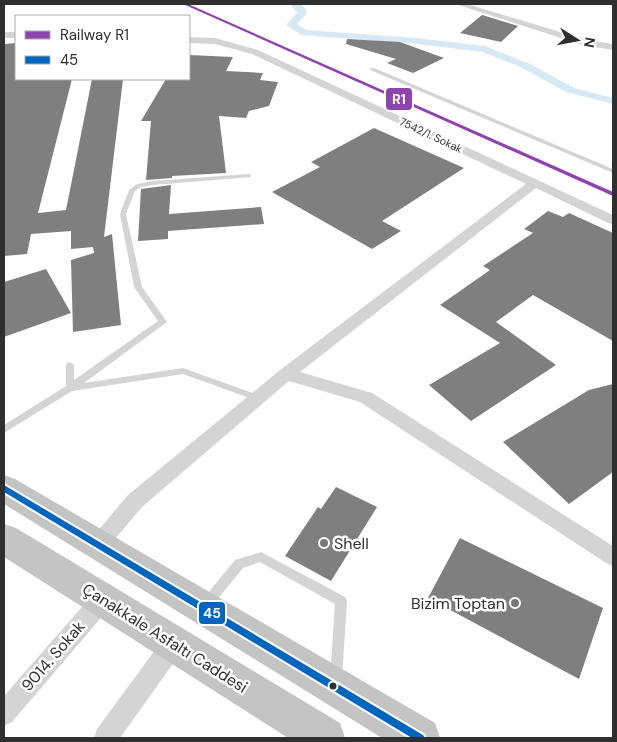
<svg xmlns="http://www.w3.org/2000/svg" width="617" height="742" font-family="'DM Sans',sans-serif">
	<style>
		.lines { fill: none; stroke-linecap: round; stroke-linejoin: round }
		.canal { fill: #d7e9f4; fill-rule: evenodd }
		.building { fill: #7f7f7f }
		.service { fill: #d4d4d4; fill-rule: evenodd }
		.minor { fill: #d4d4d4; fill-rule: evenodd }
		.trunk { fill: #c4c4c4; fill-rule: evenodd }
		.bus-1-casing { stroke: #fff; stroke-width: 4 }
		.bus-1 { fill: #0065bd; fill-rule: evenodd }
		.rail-1-casing { stroke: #fff; stroke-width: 3 }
		.rail-1 { fill: #8e44ad; fill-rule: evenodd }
		.poi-dot { fill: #787878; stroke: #fff; stroke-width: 2 }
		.bus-dot { fill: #2f2f2f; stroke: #fff; stroke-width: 2 }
		.labels { text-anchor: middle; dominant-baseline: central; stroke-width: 5; stroke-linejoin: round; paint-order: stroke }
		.far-street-label { font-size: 11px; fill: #2f2f2f; stroke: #fff }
		.near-poi-label { font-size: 16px; fill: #2f2f2f; stroke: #fff; text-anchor: start }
		.near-street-label { font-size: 16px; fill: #2f2f2f; stroke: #fff }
		.line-badge { stroke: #fff; stroke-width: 2 }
		.badge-label { font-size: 14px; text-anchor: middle; font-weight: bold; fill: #fff }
	</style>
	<rect width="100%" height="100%" fill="#fff"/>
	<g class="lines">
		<path class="canal" d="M290,4h10l5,4 2,5 -10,11 9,6 111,8 68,8 45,18 44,24 39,10v6l-47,-12 -44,-24 -39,-16 -66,-8 -116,-9 -15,-10 11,-12z"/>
	</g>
	<path class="building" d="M482,15l36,11 -17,16 -41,-9z
		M347,39l53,3 44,16 -31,15 -26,-10 9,-4 -50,-15z
		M16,43v36h56l-34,134 28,-3 26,-131h31l-19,158 8,-3 9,91 -48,7 -2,-72 23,-7 -1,-6 -22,2v-18l-40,3 -4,20 -23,2v-212z
		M189,55l44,2 -7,14 37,2 -3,7 18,2 -9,24 -20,5 -3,7 -27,-2 7,57 -54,3v2l-26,2 5,-59h-10l25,-42h23z
		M374,128l90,40 -82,53 19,10 -29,18 -100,-57 48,-25 -9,-5z
		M171,185l-2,29 92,-7 3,17 -96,7v8l-30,2 3,-52z
		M548,211l15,6 6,-4 44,20v108l-80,-46 -37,27 60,43 -85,56 -42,-36 71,-42 -60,-38 50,-35 -7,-4 50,-33 -9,-4z
		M46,269l25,44 -67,24v-55z
		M613,384v88l-44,32 -66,-62 86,-52z
		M336,487l41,20 -46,74 -46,-25 33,-49 3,2z
		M460,538l143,70 -24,71 -151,-81z"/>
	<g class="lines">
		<path class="service" d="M370,68h4l239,101v4l-243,-103z
			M249,174l2,1v2l-98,8 -12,2 -6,4 -9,23 16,73 25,35 -83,61 99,-15 78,28 2,2 -2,2h-6l-72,-26 -111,17 -68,42v-8l62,-39v-21l1,-2 3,-1 4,3v15l84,-59 -24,-34 -14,-73 9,-24 8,-6 16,-3z
			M261,552l84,45 2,4 -5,77 -2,4 -4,2 -4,-2 -2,-4 5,-74 -75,-42 -17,6 -32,39 -4,1 -4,-1 -2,-4 2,-4 32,-39z"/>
		<path class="minor" d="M455,4h12l120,36 26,4v6l-30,-5z
			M4,32h12v6h-12z
			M189,37l26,1 43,12 355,165v9l-5,-1 -72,-35 -236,184 72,21 241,153v20l-7,-3 -246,-161 -71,-21 -147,126 -37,44 -7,3 -7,-3 -3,-6 3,-6 37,-44 152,-125 246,-186 -274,-130 -37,-10 -26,-1z
			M103,589l8,3 3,7 -3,7 -99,116 -8,4v-30l91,-104z
			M174,632l8,3 3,8 -3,8 -62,87h-26l3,-9 69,-94z"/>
		<path class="trunk" d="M4,475l11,4 420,244 5,15h-58l-378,-234z
			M4,524l12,4 324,195 5,15h-57l-284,-181z"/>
		<defs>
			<path id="bus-1" d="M4,485l419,250 2,3h-13l-408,-246z"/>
		</defs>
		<use href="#bus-1" class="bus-1-casing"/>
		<use href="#bus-1" class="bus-1"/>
		<defs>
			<path id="rail-1" d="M183,4h5l425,188v4z"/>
		</defs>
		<use href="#rail-1" class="rail-1-casing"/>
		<use href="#rail-1" class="rail-1"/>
	</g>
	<g class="poi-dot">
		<circle cx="324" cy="543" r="5"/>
		<circle cx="515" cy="603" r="5"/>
	</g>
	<circle class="bus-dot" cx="333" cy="686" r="4.5"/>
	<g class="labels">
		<g class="far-street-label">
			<text transform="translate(431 135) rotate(25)">7542/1. Sokak</text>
		</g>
		<g class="near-poi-label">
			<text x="334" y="543">Shell</text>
			<text x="505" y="603" text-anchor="end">Bizim Toptan</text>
		</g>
		<g class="near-street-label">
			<text transform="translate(165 638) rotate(32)">Çanakkale Asfaltı Caddesi</text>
			<text transform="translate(53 656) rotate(-49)">9014. Sokak</text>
		</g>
	</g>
	<g class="line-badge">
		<rect x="385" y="87" width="28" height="24" rx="5" fill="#8e44ad"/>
		<rect x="198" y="601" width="28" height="24" rx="5" fill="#0065bd"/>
	</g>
	<g class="badge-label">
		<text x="399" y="104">R1</text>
		<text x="212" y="618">45</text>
	</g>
	<rect width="617" height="742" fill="none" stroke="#2f2f2f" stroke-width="10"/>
	<rect x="15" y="15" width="175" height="65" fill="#ffffff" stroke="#acacac"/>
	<rect x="25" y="31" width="25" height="8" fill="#8e44ad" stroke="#acacac"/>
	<text x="60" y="40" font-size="15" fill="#2f2f2f">Railway R1</text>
	<rect x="25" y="56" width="25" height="8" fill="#0065bd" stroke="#acacac"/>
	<text x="60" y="65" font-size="15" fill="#2f2f2f">45</text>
	<g transform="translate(577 40) rotate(101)" stroke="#ffffff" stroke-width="4" paint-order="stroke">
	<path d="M0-4L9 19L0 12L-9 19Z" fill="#2f2f2f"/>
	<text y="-8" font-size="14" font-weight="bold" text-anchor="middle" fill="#2f2f2f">N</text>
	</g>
</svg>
